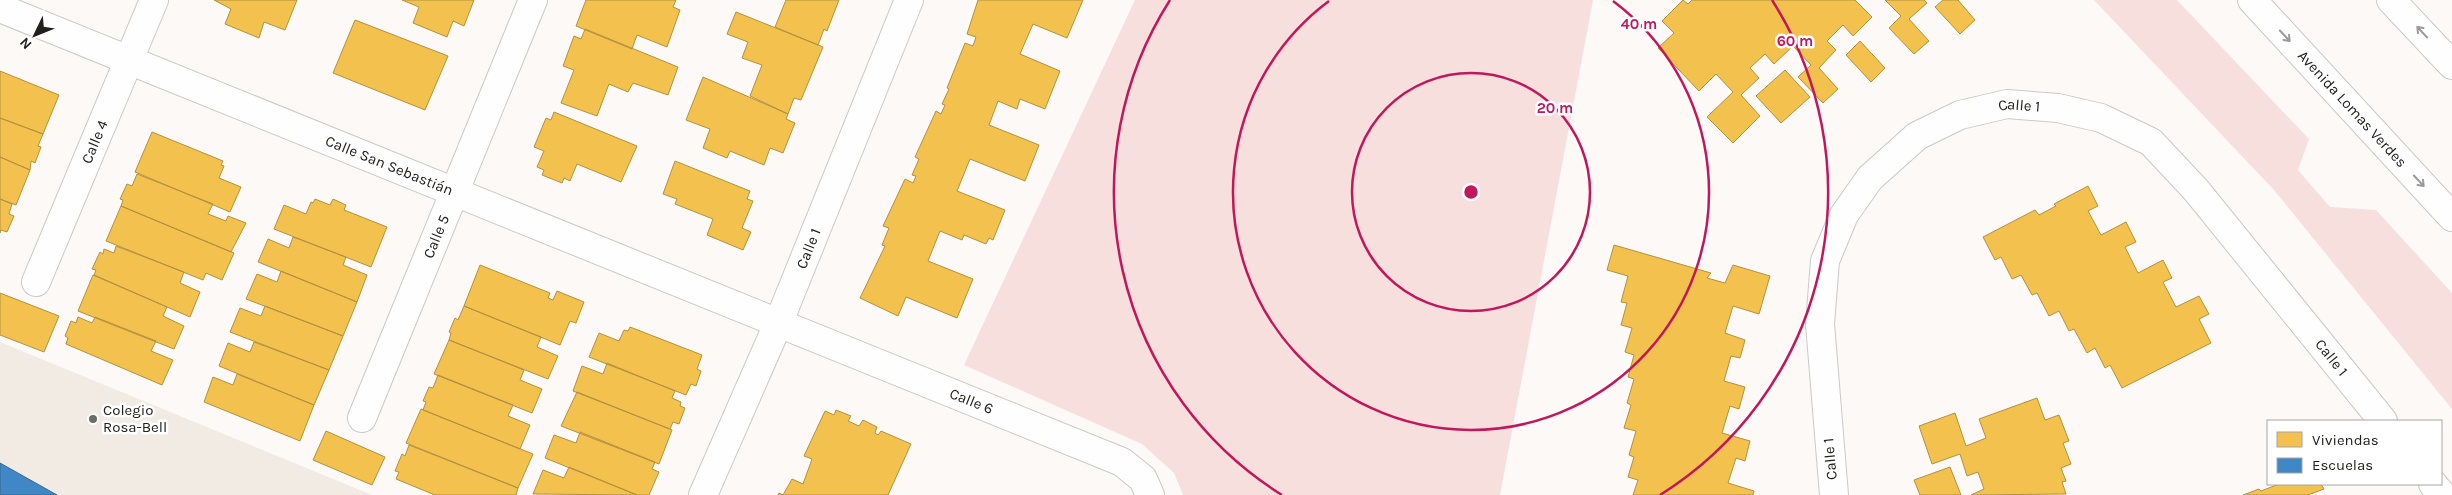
<svg xmlns="http://www.w3.org/2000/svg" width="2452" height="495" font-family="Karla,sans-serif">
	<style>
		.built { fill: #f1ebe3 }
		.green { fill: #f7dfdd }
		.homes { fill: #f2c14e; stroke: #b4913f }
		.schools { fill: #3f88c5; stroke: #366993 }
		.lines { fill: none; stroke-linecap: round; stroke-linejoin: round }
		.minor-casing { stroke: #ccc9c7; stroke-width: 30 }
		.trunk-casing { stroke: #ccc9c7; stroke-width: 30 }
		.minor { stroke: #fffefe; stroke-width: 28 }
		.trunk { stroke: #fffefe; stroke-width: 28 }
		.oneway { stroke: #9c9a99 }
		.ring { fill: none; stroke: #c2185b; stroke-width: 2.5 }
		.poi-dot { fill: #6e6c69; stroke: #fff; stroke-width: 2 }
		.labels { text-anchor: middle; dominant-baseline: central; stroke-width: 5; stroke-linejoin: round; paint-order: stroke }
		.street-label { font-size: 15px; fill: #22201d; stroke: #fff }
		.poi-label { font-size: 15px; fill: #22201d; stroke: #fff; text-anchor: start }
		.centre { fill: #c2185b; stroke: #fff; stroke-width: 2.5 }
		.ring-label { font-size: 15px; text-anchor: middle; font-weight: bold; fill: #c2185b; stroke: #fff; stroke-width: 5; stroke-linejoin: round; paint-order: stroke }
	</style>
	<rect width="100%" height="100%" fill="#fcf9f6"/>
	<path class="built" d="M0,342l372,153h-372z"/>
	<path class="green" d="M1135,0h458l-93,495h-317l-9,-22 -32,-29 -178,-79z
		M2094,0h83l132,139 -11,31 32,37 46,3 76,83v116l-178,-219z"/>
	<path class="homes" d="M214,0h83l-12,30 -21,-8 -5,16 -34,-14 6,-15z
		M402,0h72l-10,26 -11,-5 -6,16 -34,-14 6,-16z
		M586,0h90l-3,7 7,3 -13,37 -30,-12 -5,14 -56,-23z
		M786,0h53l-12,31 -3,-2 -6,16 -43,-18z
		M978,0h105l-16,38 -34,-14 -13,30 40,17 -15,38 -25,-10 -3,10 -19,-8 -9,24 50,20 -14,36 -55,-22 -13,32 48,19 -12,30 -4,-2 -3,6 -22,-9 -2,5 -22,-9 -12,30 45,18 -16,39 -51,-21 -8,19 -38,-18 25,-52 -3,-1 7,-17 -6,-2 22,-47 8,4 3,-7 -4,-1 7,-16 -4,-2 21,-46 5,3 4,-9 -3,-1 7,-15 -2,-1 18,-45 8,3 3,-9 -9,-3z
		M1683,0l5,4 4,-4h163l17,17 -19,19 -10,-11 -16,16 9,9 -17,18 19,21 -15,14 -25,-26 13,-12 -18,-19 -19,18 -9,-10 -15,14 9,10 -18,17 19,21 -27,27 -26,-26 26,-25 -17,-18 -17,17 -41,-43 16,-15 -12,-12z
		M1885,0h39l3,3 -18,16 20,22 -15,13 -25,-26 12,-12z
		M1943,0h15l17,20 -15,14 -25,-27z
		M736,12l87,35 -22,53 -7,-2 -6,16 -38,-18 12,-31 -20,-7 6,-16 -21,-8z
		M355,20l93,36 -23,54 -92,-37z
		M585,29l93,38 -10,28 -35,-12 -5,9 -19,-8 -12,32 -36,-13 13,-33 -11,-4 11,-30 7,3z
		M1860,41l25,27 -14,14 -25,-27z
		M1785,70l25,27 -29,26 -25,-27z
		M0,71l59,24 -16,39 -43,-16z
		M703,77l85,37 -2,5 9,4 -12,30 -13,-5 -6,17 -34,-14 -3,7 -24,-10 7,-19 -24,-9z
		M554,112l83,34 -16,36 -44,-18 -7,17 -6,-3 -2,5 -20,-8 2,-5 -7,-3 7,-16 -10,-4 12,-29 5,2z
		M0,118l43,16 -5,12 3,1 -6,16 -4,-2 -1,9 -30,-13z
		M152,132l71,29 -2,4 3,1 -5,12 22,9 -11,25 -95,-40z
		M0,157l30,13 -14,35 -16,-6z
		M675,161l75,30 -3,8 6,2 -11,27 9,4 -8,18 -36,-15 6,-16 -38,-15 2,-5 -14,-5z
		M137,174l76,30 -5,10 18,7 2,-5 18,7 -15,29 -110,-46 2,-6 -3,-1 7,-15 5,2z
		M2088,186l10,20 -10,5 13,24 25,-13 10,20 -11,5 13,26 25,-13 9,18 -9,4 13,25 23,-11 10,18 -10,5 12,24 -89,45 -12,-23 -5,3 -10,-20 -8,5 -13,-24 -5,2 -10,-20 -10,5 -12,-23 -5,2 -11,-20 -9,4 -11,-22 -6,3 -12,-23 52,-27 4,5 17,-9 -2,-2z
		M0,199l12,5 -3,10 5,2 -7,16 -6,-2 -1,3z
		M315,199l15,6 3,-6 13,6 -2,5 43,17 -16,40 -97,-38 10,-24 22,9 5,-12 2,1z
		M121,206l113,47 -12,27 -16,-7 -3,7 -97,-39z
		M293,237l53,20 -3,8 24,10 -10,27 -99,-40 10,-23 21,9z
		M1614,245l97,28 -4,5 18,5 8,-18 37,11 -11,38 -26,-8 -8,27 20,7 -5,18 -9,-2 -7,25 21,6 -6,22 -9,-3 -8,27 28,8 -5,20 -9,-3 -8,25 26,8 -1,4h-120l5,-15 -10,-3 6,-20 -5,-2 7,-24 -12,-3 7,-23 -4,-2 7,-24 -6,-2 6,-22 -9,-3 7,-24 -11,-3 6,-22 -6,-1 7,-26 -21,-6z
		M116,246l68,26 -4,11 20,9 -10,25 -96,-42 2,-5 -4,-1 8,-17 3,2 1,-5 10,4z
		M480,265l70,28 -2,5 5,2 4,-9 27,11 -8,21 -6,-2 -10,24 -96,-39z
		M281,271l76,31 -14,34 -97,-37 11,-25 20,8z
		M93,275l74,32 -4,9 21,10 -10,23 -96,-38z
		M0,293l59,23 -15,36 -44,-17z
		M265,306l78,30 -14,34 -99,-38 10,-24 21,8z
		M464,306l77,31 -4,10 21,9 -10,23 -99,-39 2,-7 -2,-1 6,-14 3,2z
		M78,317l14,6 3,-6 61,24 -5,10 22,9 -11,25 -96,-41 2,-6 -3,-2 6,-15 5,2z
		M630,327l72,28 -5,14 4,2 -5,15 -5,-2 -5,11 -97,-38 10,-24 20,8 5,-11 4,1z
		M449,340l75,30 -4,10 22,9 -10,24 -98,-39z
		M254,342l75,28 -15,35 -95,-39 9,-23 22,9z
		M607,363l68,28 -3,7 9,4 -1,4 5,2 -6,16 -6,-2 -3,7 -97,-38 9,-25 21,8z
		M237,374l77,31 -14,36 -96,-39 9,-25 20,8z
		M438,375l75,30 -5,11 22,9 -10,24 -97,-39 3,-8 -3,-1 6,-14 4,1z
		M577,392l95,38 -13,34 -98,-38z
		M2037,398l8,22 14,-5 10,26 -6,2 8,21 -10,4 5,13 -4,1 4,12 -95,1 13,-6 -6,-17 -11,4 -7,-22 -28,10 -13,-38 36,-13 11,33 20,-8 -7,-19z
		M421,409l112,45 -15,34 -112,-45z
		M836,410l15,6 -3,5 11,5 4,-6 14,7 -2,6 3,2 3,-4 30,13 -23,51h-110l1,-2 4,2 9,-16 11,5 9,-25 -8,-3 21,-45 9,4z
		M326,431l59,26 -13,28 -59,-25z
		M580,432l75,30 -3,7 7,3 -10,23h-12l-92,-37 9,-23 22,8z
		M409,445l109,43 -2,7h-81l-39,-16 3,-7 -4,-1 7,-17 3,2z
		M569,467l68,28 -104,-1 10,-24 21,8z
		M1950,467l11,28h-41l-6,-15z
		M2279,484h42l3,5 -16,6h-65l16,-6 2,2z"/>
	<path class="schools" d="M0,463l57,32h-57z"/>
	<g class="lines">
		<defs>
			<g id="minor">
				<path id="s1" d="M0,8l1122,454 21,17 7,16"/>
				<path id="s2" d="M36,282l118,-282"/>
				<path id="s3" d="M362,418l171,-418"/>
				<path d="M2433,484l9,11"/>
				<path id="s4" d="M703,495l75,-171 131,-324"/>
				<path id="s5" d="M1834,495l-14,-171 5,-63 19,-46 26,-37 47,-42 43,-21 47,-11 51,4 43,10 50,24 45,48 187,231"/>
			</g>
			<g id="trunk">
				<path id="s6" d="M2252,0l200,217"/>
				<path d="M2391,0l61,65"/>
			</g>
		</defs>
		<use href="#minor" class="minor-casing"/>
		<use href="#trunk" class="trunk-casing"/>
		<use href="#minor" class="minor"/>
		<use href="#trunk" class="trunk"/>
	</g>
	<defs><path id="oneway-shaft" d="M-6 0H5M1.5-3L5.5 0L1.5 3" fill="none" stroke-width="1.6" stroke-linecap="round" stroke-linejoin="round" transform="scale(1.25)"/></defs>
	<g class="oneway">
		<use href="#oneway-shaft" transform="translate(2422 32) rotate(-133)"/>
		<use href="#oneway-shaft" transform="translate(2285 36) rotate(47)"/>
		<use href="#oneway-shaft" transform="translate(2419 181) rotate(47)"/>
	</g>
	<g class="ring">
		<circle cx="1471" cy="192" r="119"/>
		<path d="M1613 1A238 238 0 1 1 1329 1"/>
		<path d="M1282 495A357 357 0 0 1 1170 0M1772 0A357 357 0 0 1 1660 495"/>
	</g>
	<circle class="poi-dot" cx="93" cy="419" r="5"/>
	<g class="labels">
		<g class="street-label">
			<text stroke="none"><textPath href="#s5" startOffset="501">Calle 1</textPath></text>
			<text stroke="none"><textPath href="#s6" startOffset="148">Avenida Lomas Verdes</textPath></text>
			<text stroke="none"><textPath href="#s2" startOffset="152">Calle 4</textPath></text>
			<text stroke="none"><textPath href="#s1" startOffset="420">Calle San Sebastián</textPath></text>
			<text stroke="none"><textPath href="#s3" startOffset="196">Calle 5</textPath></text>
			<text stroke="none"><textPath href="#s4" startOffset="268">Calle 1</textPath></text>
			<text stroke="none"><textPath href="#s5" startOffset="921">Calle 1</textPath></text>
			<text stroke="none"><textPath href="#s1" startOffset="1048">Calle 6</textPath></text>
			<text transform="translate(1830 459) rotate(-95)">Calle 1</text>
		</g>
		<g class="poi-label">
			<text x="103" y="410">Colegio<tspan x="103" dy="17">Rosa-Bell</tspan></text>
		</g>
	</g>
	<circle cx="1471" cy="192" r="8" class="centre"/>
	<g class="ring-label">
		<text x="1639" y="29">40 m</text>
		<text x="1795" y="46">60 m</text>
		<text x="1555" y="113">20 m</text>
	</g>
	<rect x="2267" y="420" width="175" height="65" fill="#ffffff" stroke="#a7a6a5"/>
	<rect x="2277" y="432" width="25" height="15" fill="#f2c14e" stroke="#a7a6a5"/>
	<text x="2312" y="445" font-size="15" fill="#22201d">Viviendas</text>
	<rect x="2277" y="458" width="25" height="15" fill="#3f88c5" stroke="#a7a6a5"/>
	<text x="2312" y="470" font-size="15" fill="#22201d">Escuelas</text>
	<g transform="translate(35 35) rotate(227)" stroke="#ffffff" stroke-width="4" paint-order="stroke">
	<path d="M0-4L9 19L0 12L-9 19Z" fill="#22201d"/>
	<text y="-8" font-size="14" font-weight="bold" text-anchor="middle" fill="#22201d">N</text>
	</g>
</svg>
